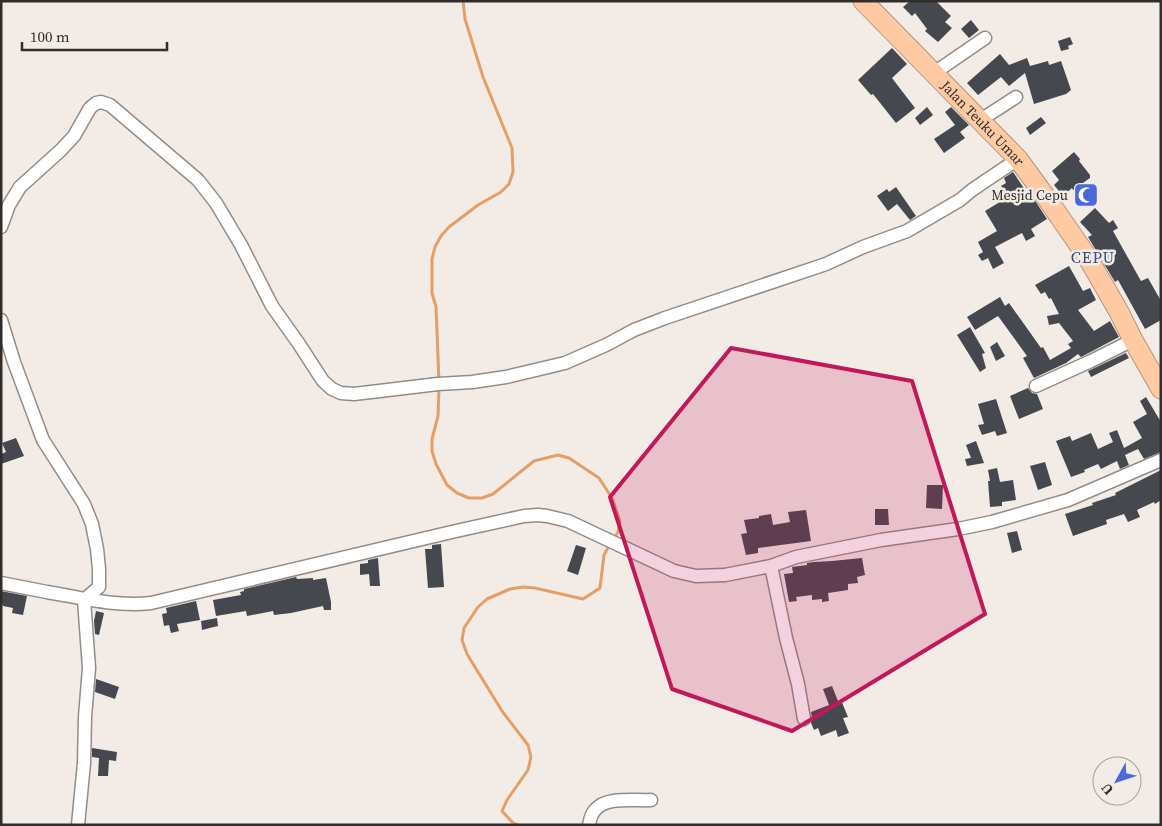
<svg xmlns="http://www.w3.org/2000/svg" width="1162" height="826" font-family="'Source Serif 4',serif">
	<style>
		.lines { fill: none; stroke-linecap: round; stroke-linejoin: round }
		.stream { stroke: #e59f66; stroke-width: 3 }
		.building { fill: #45484e }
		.minor-casing { stroke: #948d87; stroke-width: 15 }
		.highway-casing { stroke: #b79378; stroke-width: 21 }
		.minor { stroke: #fff; stroke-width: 12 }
		.highway { stroke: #ffcaa2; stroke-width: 19 }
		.marked { fill: #c2185b; fill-opacity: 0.2; stroke: #c2185b; stroke-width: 4; stroke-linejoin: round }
		.labels { text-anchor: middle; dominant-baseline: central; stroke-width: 5; stroke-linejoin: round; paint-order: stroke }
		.street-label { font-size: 14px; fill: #302d2b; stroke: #f3ece6 }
		.poi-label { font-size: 14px; fill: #302d2b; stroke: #f3ece6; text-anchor: end }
		.quarter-label { font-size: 16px; letter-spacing: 1px; fill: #3b4d88; stroke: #f3ece6 }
	</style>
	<rect width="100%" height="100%" fill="#f3ece6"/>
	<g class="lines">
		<path class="stream" d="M439,382l-3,-75 -4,-14v-34l3,-12 6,-11 8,-9 29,-22 23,-13 8,-8 4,-12 -1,-24 -29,-71 -18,-58 -2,-18
			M439,388l-1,28 -6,23v12l4,13 11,21 10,8 12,5h13l11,-4 41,-33 24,-6 11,3 30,20 13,20 8,23 -2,11 -4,6
			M518,825l-5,-2 -11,-12 5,-11 21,-30 3,-13 -3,-12 -26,-34 -35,-57 -5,-14 2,-12 14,-21 9,-8 23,-10 13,-2 12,1 48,11 17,-11 4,-33 6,-11"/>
	</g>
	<path class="building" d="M910,1h26l15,15 -6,6 7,6 -14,14 -13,-11 2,-2 -12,-16 -3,3 -9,-9z
		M971,20l8,10 -10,8 -8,-9z
		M1070,37l3,7 -5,2 1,3 -8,2 -3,-10z
		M892,48l15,16 -15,14 23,30 -19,15 -23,-29 -2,1 -13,-15z
		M1000,54l9,11 18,-7 3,8 18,-5 1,4 12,-4 10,29 -5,4 -32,10 -9,-31 -16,13 -8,-9 -23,18 -11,-12z
		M927,107l6,8 -13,10 -5,-7z
		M951,107l18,18 -9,7 5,6 -21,15 -10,-14 21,-14 -10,-13z
		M1041,117l5,6 -16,12 -4,-7z
		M1074,152l6,7 -1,2 11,14v3l-17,12 -1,-2 -9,8 -9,-11 5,-5 -7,-9z
		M1013,172l19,28 2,-1 13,20 -16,10 4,7 -9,5 -4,-8 -27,14 9,16 -11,6 -5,-11 -6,3 -4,-6 5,-3 -5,-10 19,-11 -12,-20 23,-14 -7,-11 5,-3 -2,-5z
		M896,187l20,29 -6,4 -13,-16 -9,7 -11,-15 10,-7 2,3z
		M1095,208l14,15 4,-3 5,8 -5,3 28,50 7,-3 13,23v19l-16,9 -27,-49 -3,2 -27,-45 4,-2 -12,-13z
		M1069,266l14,25 7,-3 6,12 -18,10 16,21 16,-10 9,16 -38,20 -3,-3 -12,9 -32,15 -11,-20 4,-2 -29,-40 -23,14 -8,-13 33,-20 5,9 4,-3 32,45 2,-1 7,13 21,-12 -3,-4 5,-3 -14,-18 -10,2 -2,-9 12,-2 -8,-16 -2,1 -4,-7 -4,2 -6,-9z
		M970,327l15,26 -3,1 4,14 -6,4 -23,-37z
		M997,342l8,14 -9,5 -6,-14z
		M1126,353l3,5 -38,19 -3,-6z
		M1028,388l4,5 5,1 6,15 -24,10 -9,-23z
		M1146,397l15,25v30l-17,7 -6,-10 -13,6 4,10 -9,4 -3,-8 -16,8 -3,-5 -14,6 1,2 -14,5 -15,-36 14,-5 2,5 19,-8 7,16 15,-7 -4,-9 8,-3 7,18 18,-10 -9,-16 14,-8 -7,-13z
		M996,399l11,34 -10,3 -2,-5 -13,4 -4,-10 6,-1 -6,-20z
		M16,438l8,18 -23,8v-10l5,-2 -4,-9z
		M976,441l8,22 -17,3 -2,-7 6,-1 -5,-13z
		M1045,462l7,23 -14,5 -8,-24z
		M997,468l3,14 13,-2 3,20 -14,2v4l-12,1 -2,-26h2l-2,-11z
		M1161,470v30l-6,4 -1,-2 -17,8 3,7 -12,5 -4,-8 -18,6 1,4 -34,12 -8,-22 28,-9 -1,-2 24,-8 -1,-2z
		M927,485h16l-1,24 -16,-1z
		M875,509h13l1,16h-14z
		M806,510l5,31 -53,7v5l-12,2 -5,-21 6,-1 -3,-13 15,-2v-2l12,-2 2,11 17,-3 -2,-10z
		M1017,531l5,19 -10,3 -5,-20z
		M441,544l3,43 -16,1 -3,-39h7v-4z
		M576,545l10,3 -8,27 -11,-4z
		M378,558l2,28h-10l-1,-12 -9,1v-11l8,-1v-3z
		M862,558l3,17 -8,2 1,6 -10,1v6l-20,3 1,8 -7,1v-3l-10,1v-5l-16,2 1,4 -8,1 -5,-28 9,-1 -1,-6 15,-2v-2l7,-1 18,-1z
		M296,577l1,2 16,-1v2l13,-2 5,24v8h-7l-1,-4 -32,7 -17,2 -1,-4 -26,5 -1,-5 -30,5 -3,-16 28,-5 -1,-3 4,-1v-2z
		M1,591l26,5 -4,19 -11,-2 1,-5 -10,-2v-1l-2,-1z
		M196,601l4,19 -23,4 2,7 -8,2 -2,-8 -5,1 -2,-12 5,-1 -1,-5z
		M96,611l8,2 -5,22 -4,-1 -1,-13z
		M217,618l1,8 -16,4 -1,-9z
		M96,679l23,8 -4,12 -20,-7z
		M832,686l6,15 3,-1 7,17 -5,1 6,15 -11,4 -2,-7 -15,6 -3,-8 -4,2 -3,-7 1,-5 -1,-6 18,-7 -6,-16z
		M92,748l25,4 -1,9 -7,-1 -1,16h-10l1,-18 -7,-1z"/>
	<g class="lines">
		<defs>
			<path id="minor" d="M934,73l51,-35
				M979,121l37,-24
				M1,227l8,-22 11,-18 41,-37 13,-14 16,-28 6,-5 5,-1 9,3 88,75 18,23 25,42 31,61 27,38 24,37 9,8 9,4 13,1 84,-10 34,-2 34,-5 59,-14 41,-18 28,-15 31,-12 161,-54 37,-17 44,-16 53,-31 12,-10 46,-31
				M1,320l13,42 29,78 41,64 8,20 5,25 2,20v18l-15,13 5,68 -4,49 -1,46 -6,62
				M1036,386l55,-25 42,-21
				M771,566l15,72 12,46 6,35
				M1,583c16,3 31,6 46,9 35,6 69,15 104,11l305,-72 68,-15 14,-1 9,1 21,5 106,50 22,5 29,-1 46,-9 25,-9 85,-17 77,-11 34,-7 76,-22 93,-40
				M589,825c1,-5 2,-11 6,-15 11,-14 40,-9 56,-10"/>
			<g id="highway">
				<path id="s1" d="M863,1l155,158 30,41 40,58 31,54 14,28 28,49"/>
			</g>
		</defs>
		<use href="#minor" class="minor-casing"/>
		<use href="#highway" class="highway-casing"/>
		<use href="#minor" class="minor"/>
		<use href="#highway" class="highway"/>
	</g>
	<path class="marked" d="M731,348l181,33 73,233 -193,117 -120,-42 -62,-192z"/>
	<defs>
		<symbol id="mosque-square" viewBox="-11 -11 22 22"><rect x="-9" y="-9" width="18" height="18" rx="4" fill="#4b69dd" stroke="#f3ece6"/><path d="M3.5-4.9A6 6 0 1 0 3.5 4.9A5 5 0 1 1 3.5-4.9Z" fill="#fff"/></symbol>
	</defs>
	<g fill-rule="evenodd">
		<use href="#mosque-square" x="1072" y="181" width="28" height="28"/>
	</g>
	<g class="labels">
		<g class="street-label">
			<text stroke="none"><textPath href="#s1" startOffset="171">Jalan Teuku Umar</textPath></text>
		</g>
		<g class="poi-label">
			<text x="1068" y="195">Mesjid Cepu</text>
		</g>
		<g class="quarter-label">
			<text x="1093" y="257">CEPU</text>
		</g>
	</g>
	<rect width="1162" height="826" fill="none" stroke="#302d2b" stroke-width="5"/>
	<g transform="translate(1117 781) rotate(230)"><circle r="24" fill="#f3ece6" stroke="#a5a09b"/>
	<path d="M0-4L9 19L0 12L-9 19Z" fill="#4b69dd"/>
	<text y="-8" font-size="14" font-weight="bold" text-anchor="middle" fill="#302d2b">U</text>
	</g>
	<path d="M22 42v8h145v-8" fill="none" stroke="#302d2b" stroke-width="2.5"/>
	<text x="30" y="42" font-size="15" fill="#302d2b" stroke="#f3ece6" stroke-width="4" paint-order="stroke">100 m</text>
</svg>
